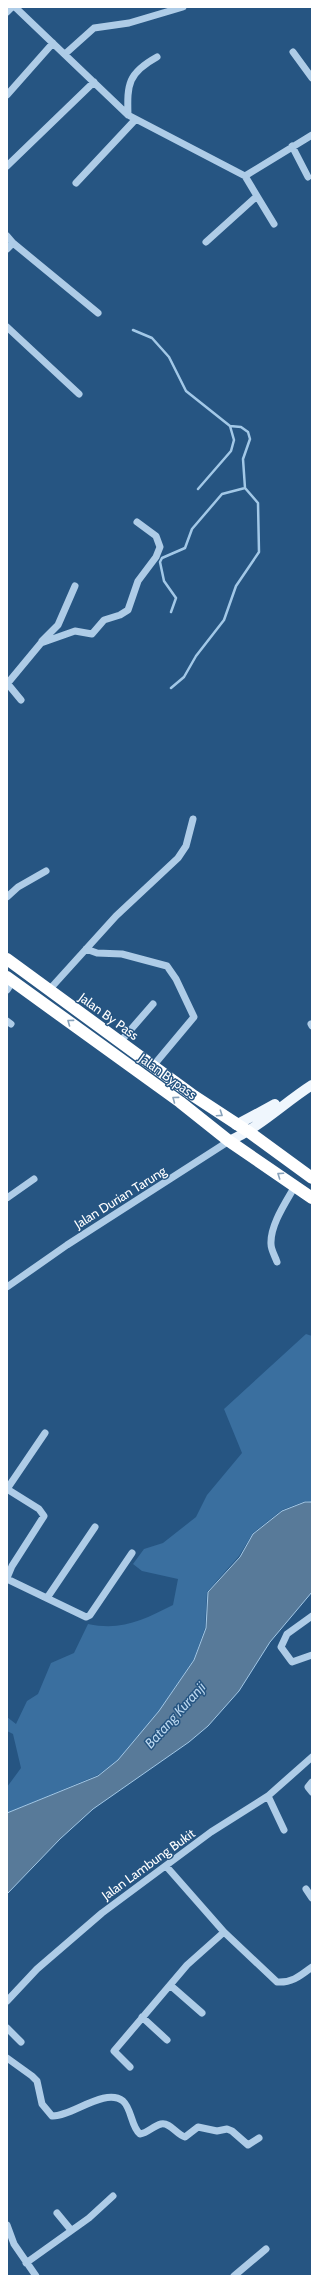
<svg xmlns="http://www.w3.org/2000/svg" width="319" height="2283" font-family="Cabin,sans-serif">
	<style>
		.green { fill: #3a6f9f }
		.water { fill: #587a99; stroke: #a2c8e7 }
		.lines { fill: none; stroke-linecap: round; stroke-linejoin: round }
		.stream { stroke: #a2c8e7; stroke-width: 2.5 }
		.minor { stroke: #aecce7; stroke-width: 7 }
		.major { stroke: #eff6fd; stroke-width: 10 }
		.highway { stroke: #fff; stroke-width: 12 }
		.oneway { stroke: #88a2ba }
		.labels { text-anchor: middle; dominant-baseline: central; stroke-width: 3; stroke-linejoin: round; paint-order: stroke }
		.street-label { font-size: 13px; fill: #fff; stroke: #265582 }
		.water-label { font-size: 14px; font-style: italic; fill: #b9d6ee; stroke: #265582 }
	</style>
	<rect width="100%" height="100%" fill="#265582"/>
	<path class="green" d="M306,1334l6,2v166l-6,-1 -24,9 -29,23 -14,23 -32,36 -2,36 -11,31 -35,52 -41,49 -20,15 -91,38v-26l14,-19 -8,-34 -6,-3v-14l9,7 11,-23 11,-7 13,-31 23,-10 14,-29c34,7 55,-4 85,-19l5,-26 -36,-8 -9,-7 11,-15 19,-6 33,-26 11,-22 35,-42 -18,-44z"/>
	<path class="water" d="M305,1502h7v90l-42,50 -31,49 -31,35 -19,16 -96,67 -33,30 -53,55v-81l91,-37 20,-16 41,-49 35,-51 12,-32 2,-36 32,-35 13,-23 29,-23z"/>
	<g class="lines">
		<path class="stream" d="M133,330l19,8 17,19 17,34 44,35 4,14 -3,11 -33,38
			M171,612l5,-14 -12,-17 -4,-19 2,-4 23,-10 7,-19 30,-35 23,-6
			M171,688l13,-11 12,-21 28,-36 12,-34 23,-34 -1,-49 -13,-15 -2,-29 7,-20 -2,-7 -7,-5 -11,-1"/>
		<path class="minor" d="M15,7l113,108 117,61 67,-41
			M7,12l5,-5
			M293,52l19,26
			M65,54l29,-26 35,-5 54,-16
			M7,95l46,-52
			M128,115c-1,-31 0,-42 29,-58
			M292,146l16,31
			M7,166l87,-84
			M76,183l59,-63
			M257,196l17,28
			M7,236l6,7 -6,6
			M206,242l51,-46 -12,-20
			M13,243l85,70
			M7,327l72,67
			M42,641l16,-16 17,-39
			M7,683l14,17
			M7,684l34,-41 34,-12 17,3 12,-14 16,-5 8,-5 10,-29 18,-24 4,-10 -4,-11 -19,-14
			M7,897l11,-10 28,-16
			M86,949l11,4 25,1 45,12 9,13 18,38 -41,49
			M7,990l6,-9
			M49,990l67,-74 62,-58 8,-12 7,-27
			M7,1021l4,3
			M311,1024l1,2
			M120,1042l33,-38
			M7,1198l27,-19
			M277,1262c-2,-6 -6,-12 -6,-18 -1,-19 15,-42 24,-58
			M7,1287l60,-42 162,-104
			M7,1578l5,-12 32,-50 -5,-7 -32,-20 38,-56
			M7,1579l79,38 4,-2 42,-62
			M47,1598l48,-71
			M312,1616l-25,18 -6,13 11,15 20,-7
			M312,1782l-4,5 4,5
			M268,1796l16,34
			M166,1866l58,66 53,50c15,1 23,-6 35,-15
			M306,1889l6,9
			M170,1985l32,28
			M7,2001l30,-32 65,-56 109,-81 57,-36 44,-39
			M142,2017l25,23
			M7,2028l14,14
			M7,2058l25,18 5,5 5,23 10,12c19,1 53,-29 71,-15 9,8 8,26 17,33 8,-1 13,-8 21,-10 9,-2 15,10 24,13l13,-10 19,4 10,-2 5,2 16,14 11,-7
			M130,2067l-16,-16 73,-86 37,-33
			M57,2213l14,17
			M7,2225l7,19 22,32
			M26,2263l63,-45 24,-22
			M234,2276l32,-27"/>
		<path class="major" d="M236,1125l39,-21
			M229,1141c31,-14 55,-38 83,-56"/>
		<path class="highway" d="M7,959l187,137 55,36 63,46
			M7,977l173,125 49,39 83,57"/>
	</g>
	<defs><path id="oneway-chevron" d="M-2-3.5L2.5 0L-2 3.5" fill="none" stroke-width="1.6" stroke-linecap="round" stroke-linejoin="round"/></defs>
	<g class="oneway">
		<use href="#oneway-chevron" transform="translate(70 1022) rotate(-144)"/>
		<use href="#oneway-chevron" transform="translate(175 1099) rotate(-143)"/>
		<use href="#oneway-chevron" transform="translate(220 1114) rotate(34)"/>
		<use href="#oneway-chevron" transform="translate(280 1175) rotate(-146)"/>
	</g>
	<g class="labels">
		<g class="street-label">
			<text transform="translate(109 1016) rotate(36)">Jalan By Pass</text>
			<text transform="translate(168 1076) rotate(36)">Jalan Bypass</text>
			<text transform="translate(120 1197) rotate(-32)">Jalan Durian Tarung</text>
			<text transform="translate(148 1864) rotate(-36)">Jalan Lambung Bukit</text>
		</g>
		<g class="water-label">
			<text transform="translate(175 1715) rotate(-48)">Batang Kuranji</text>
		</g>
	</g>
	<rect width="319" height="2283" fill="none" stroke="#ffffff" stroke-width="16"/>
</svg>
